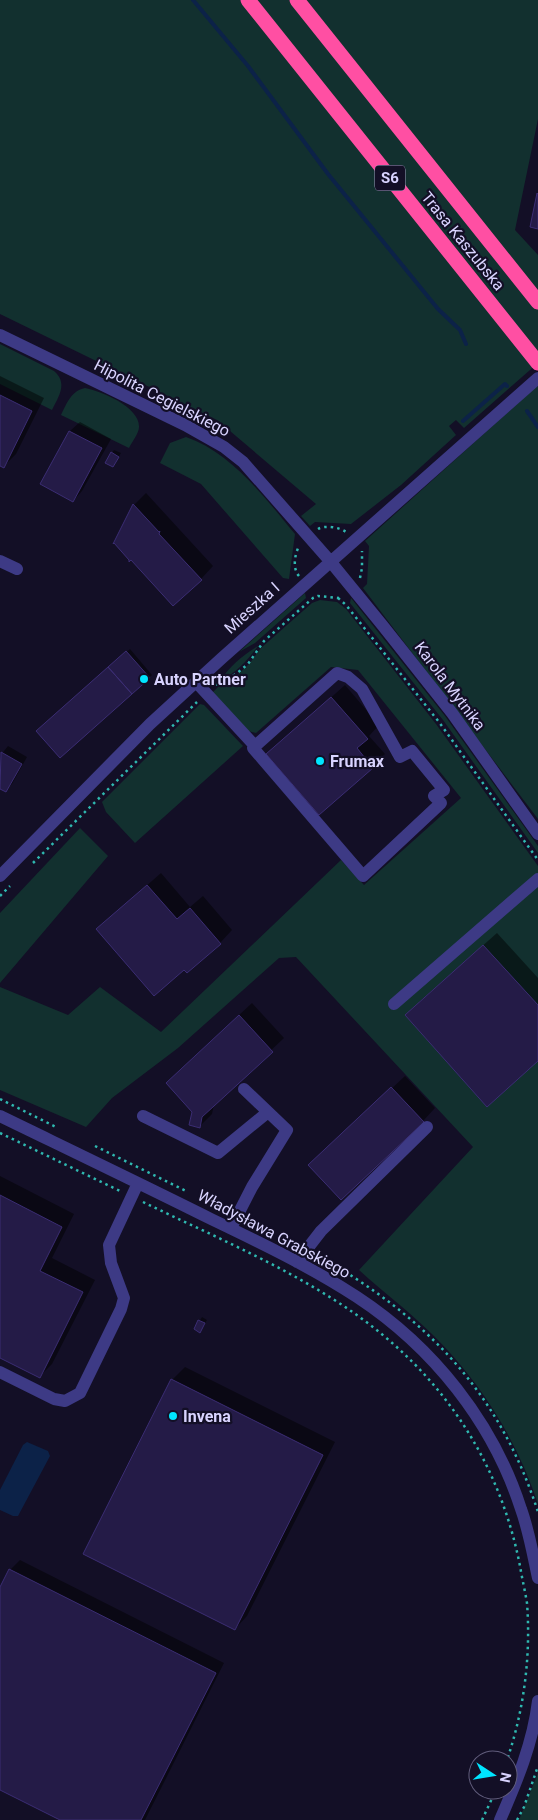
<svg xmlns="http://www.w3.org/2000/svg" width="538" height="1820" font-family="Roboto,sans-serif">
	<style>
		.green { fill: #12302f }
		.water { fill: #0c2248 }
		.shadow { fill: #0007 }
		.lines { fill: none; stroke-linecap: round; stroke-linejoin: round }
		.stream { stroke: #0c2248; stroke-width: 4 }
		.building { fill: #241b47; stroke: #3b2d73 }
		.path { stroke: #2fb8b0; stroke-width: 2.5; stroke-dasharray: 2.5 4; stroke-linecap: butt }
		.minor { stroke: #3d3a85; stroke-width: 12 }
		.highway { stroke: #ff4fa3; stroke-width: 15 }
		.poi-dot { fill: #00e5ff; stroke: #130f26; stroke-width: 2 }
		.labels { text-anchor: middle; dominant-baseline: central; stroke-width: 4.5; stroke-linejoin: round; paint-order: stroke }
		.shield { fill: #130f26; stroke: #9e99be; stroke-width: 1 }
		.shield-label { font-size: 15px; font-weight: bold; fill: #d9d4ff }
		.street-label { font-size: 16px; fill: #d9d4ff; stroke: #130f26 }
		.poi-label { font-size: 16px; font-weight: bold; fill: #d9d4ff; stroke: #130f26; text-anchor: start }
	</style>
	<rect width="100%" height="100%" fill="#130f26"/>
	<path class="green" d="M0,0h538v119l-23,111 23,25v108l-74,65 -8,-8 -7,6 7,9 -55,50 -50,39 -36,-2 -5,4 -9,-10 15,-12 -99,-84 -217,-106z
		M0,344l54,27c14,12 5,25 -2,39l-52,-26z
		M537,386l1,1v432l-175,-231 4,-4 2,-38 -4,-5z
		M85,388c16,3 55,19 54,39 0,6 -7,15 -10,21l-68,-33c6,-12 10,-24 24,-27z
		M186,437c46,16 79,61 109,97l-6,45 -6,-1 -82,-94 -41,-21 10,-20z
		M305,593l1,5 -51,45 -16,9z
		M351,598l94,118 93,130v7l-95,-133 -93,-117z
		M320,600l17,2 9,7 90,115 102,142v638c-21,-64 -57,-121 -104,-168 -24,-24 -51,-44 -75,-66l114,-123 -177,-190 -17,1 -101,90 -66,50 -26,29 -86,-37v-103l68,28 32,-28 61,45 180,-172 23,25 97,-87 -103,-128 -27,-3 -75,66 -8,-2 -36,-38 9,-9 14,-7 14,-13 12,-16 51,-45z
		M258,646c-11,15 -21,26 -38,35 10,-15 22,-25 38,-35z
		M200,704l4,1 39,41 -108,97 -29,-31 -4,-10z
		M80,828l28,28 -108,127v-70z
		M538,1773v47h-19z"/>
	<path class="water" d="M27,1442l21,9 2,5 -32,60h-5l-13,-6v-20l23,-45z"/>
	<path class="shadow" d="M0,376l44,22 -28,56 -13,13 -3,-2z
		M80,422l31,17 -29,52 -9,10 -31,-17 28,-53z
		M114,450l7,3 -8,13 -1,-13z
		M146,493l67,73 -12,13 -86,-38 19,-36z
		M130,649l22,26 -92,81 -22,-25z
		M345,685l34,40 -10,11 16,18 -66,59 -51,-59z
		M8,746l19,11 -15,27 -6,6 -6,-3v-31z
		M161,873l29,34 13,-11 29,34 -12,13 -36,25 -73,-51z
		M497,933l41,45v81l-119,-57z
		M252,1003l32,35 -70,66 -2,10 -13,13 -19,-57z
		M405,1076l30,32 -12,13 -100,32z
		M0,1176l74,38 -22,44 43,22 -43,84 -13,13 -39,-20z
		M202,1317l5,3 -7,11 -5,-2z
		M185,1367l150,75 -88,174 -12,13 -63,-249z
		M20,1560l204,103 -79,157h-82l-63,-31v-199l10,-20z"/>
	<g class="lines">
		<path class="stream" d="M193,0l55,66 80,108 110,135 22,21 6,14
			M527,411l11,16
			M463,421l42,-37 2,2"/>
	</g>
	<path class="building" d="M537,193l1,1v35l-8,-2z
		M0,395l32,16 -28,57 -4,-2z
		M69,431l33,17 -29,54 -33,-18z
		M111,452l8,5 -6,10 -8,-4z
		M133,504l26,28 1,-1 -1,3 43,46 -29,26 -42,-46 -2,2v-2l-15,-17 -1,1z
		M126,651l24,27 -18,16 -24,-27z
		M108,667l24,27 -72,64 -24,-27z
		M331,697l37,42 -11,9 16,20 -54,47 -53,-61z
		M1,752l21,12 -16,28 -6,-3z
		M147,885l30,34 13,-11 31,36 -34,29 -3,-3 -30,26 -58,-67z
		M483,945l55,60v56l-51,46 -82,-92z
		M239,1015l34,37 -71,65 -2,11 -11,-3 3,-13 -26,-29z
		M391,1087l33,35 -83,78 -33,-35z
		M0,1195l62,32 -22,44 43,21 -43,86 -40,-20z
		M198,1320l7,3 -5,10 -6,-4z
		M171,1379l152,76 -88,175 -152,-76z
		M9,1569l207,104 -75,147h-81l-60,-30v-203z"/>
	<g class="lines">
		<path class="path" d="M318,529c7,-4 21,-2 28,3
			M299,576c-7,-8 -4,-22 0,-30
			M360,578l2,-10v-17
			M338,598l8,7 93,117 99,138
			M216,685l20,-11 12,-10 16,-23 49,-43 5,-2 20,2 3,-3
			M33,863l164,-161
			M0,896l10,-10
			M0,1099l56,28
			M0,1133l120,58
			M95,1146l91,45
			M143,1202c80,39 173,77 241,134 72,60 118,138 136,230 2,12 5,25 7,37 4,53 -3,107 -20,157
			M279,1236l17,9
			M317,1255c109,62 182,136 221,257
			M482,1820l14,-30
			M517,1820l7,-13 14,-41"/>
		<path class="minor" d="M0,335l185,90 39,22 19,15 87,99 53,65 69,87 86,121
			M0,561l17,8
			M337,673l11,4 14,12 38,68 12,-6 32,39 -10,6 7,7 -78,73 -110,-128z
			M196,682l59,64
			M0,876l150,-152 72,-66 316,-280
			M394,1004l144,-125
			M0,1116c70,34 141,68 211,103 50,24 100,48 146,78 76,50 136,125 164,212 8,22 12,46 17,69
			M143,1116l75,37 50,-41
			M231,1228l21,-41 35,-57 -43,-41
			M297,1262l24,-31 106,-104
			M0,1372l54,27 11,2 15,-8 41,-84 3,-11 -13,-35 -2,-18 29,-62
			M500,1820c17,-39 33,-77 38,-119"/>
		<path class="highway" d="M248,0l290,363
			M297,0l241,302"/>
	</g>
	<g class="poi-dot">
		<circle cx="144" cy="679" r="5"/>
		<circle cx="320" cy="761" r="5"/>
		<circle cx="173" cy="1416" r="5"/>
	</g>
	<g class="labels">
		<rect class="shield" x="375" y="165.5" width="30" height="25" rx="4"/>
		<g class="shield-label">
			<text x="390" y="178">S6</text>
		</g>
		<g class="street-label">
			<text transform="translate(463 241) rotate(51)">Trasa Kaszubska</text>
			<text transform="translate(162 398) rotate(27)">Hipolita Cegielskiego</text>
			<text transform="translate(252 608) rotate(-42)">Mieszka I</text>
			<text transform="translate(450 686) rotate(53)">Karola Mytnika</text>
			<text transform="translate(274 1234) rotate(28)">Władysława Grabskiego</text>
		</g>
		<g class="poi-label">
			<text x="154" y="679">Auto Partner</text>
			<text x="330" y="761">Frumax</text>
			<text x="183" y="1416">Invena</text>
		</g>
	</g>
	<g transform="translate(493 1775) rotate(102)"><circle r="24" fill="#130f26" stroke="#625e7d"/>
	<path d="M0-4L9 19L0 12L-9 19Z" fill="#00e5ff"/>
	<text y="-8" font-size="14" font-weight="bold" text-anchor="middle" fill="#d9d4ff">N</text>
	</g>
</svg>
